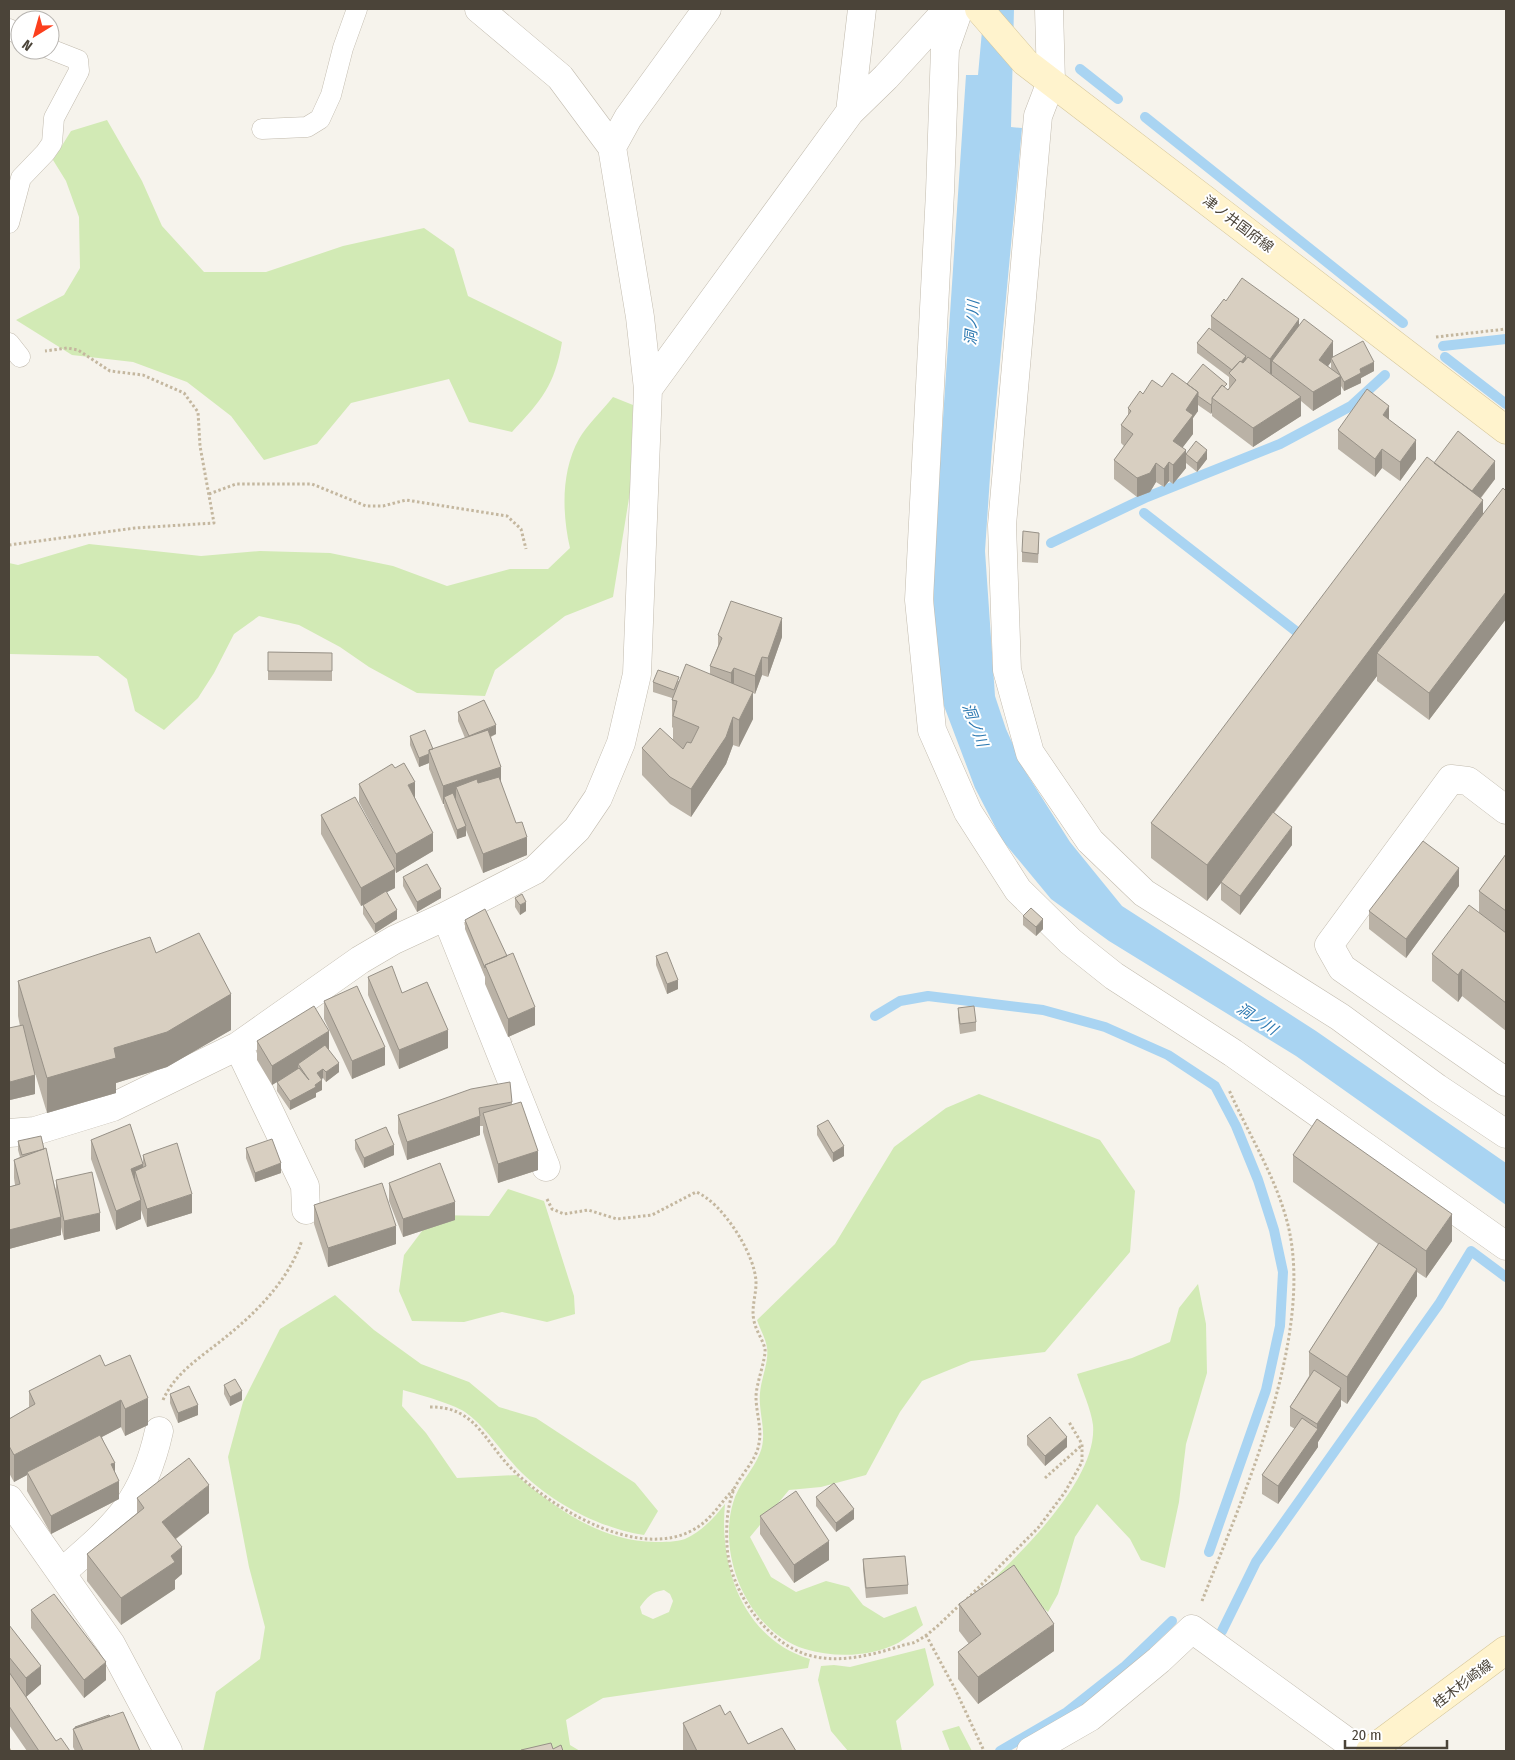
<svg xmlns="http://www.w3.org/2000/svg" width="1515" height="1760" font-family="'Fira Sans Condensed','Noto Sans JP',sans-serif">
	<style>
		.green { fill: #d2eab5; fill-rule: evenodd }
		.water { fill: #a9d4f2 }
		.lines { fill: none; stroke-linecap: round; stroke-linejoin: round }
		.stream { stroke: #a9d4f2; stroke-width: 10 }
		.lane-casing { stroke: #c2bbae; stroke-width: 21 }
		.street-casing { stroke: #c2bbae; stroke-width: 29 }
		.secondary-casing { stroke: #d6c79b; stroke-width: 29 }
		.path { stroke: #c4b79f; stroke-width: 3; stroke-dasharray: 2.5 2.5; stroke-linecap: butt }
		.lane { stroke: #fff; stroke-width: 20 }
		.street { stroke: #fff; stroke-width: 28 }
		.secondary { stroke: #fff3cd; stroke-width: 28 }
		.wall { fill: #bab2a6; fill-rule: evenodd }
		.shaded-wall { fill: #979187 }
		.building { fill: #d8cfc1; stroke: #979187 }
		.labels { text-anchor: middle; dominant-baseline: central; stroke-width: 4; stroke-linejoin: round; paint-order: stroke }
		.street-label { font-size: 14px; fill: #4b4439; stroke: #fff }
		.water-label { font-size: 15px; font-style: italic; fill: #2e7ab2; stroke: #fff }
	</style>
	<rect width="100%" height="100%" fill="#f6f3ec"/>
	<path class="green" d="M107,120l35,61 20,45 42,46h62l77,-26 81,-18 30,21 14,47 94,46c-7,43 -21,59 -50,90l-43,-10 -20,-43 -98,24 -34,41 -53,16 -33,-44 -44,-34 -54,-20 -61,-7 -56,-35 48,-25 16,-27 -1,-51 -13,-36 -13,-21 18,-29z
		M613,397l20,8 -3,87 -17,105 -48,19 -70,54 -10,26 -68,-3 -48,-26 -29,-20 -41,-22 -40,-9 -25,18 -20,39 -16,25 -34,32 -29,-19 -8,-32 -29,-23 -89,-2v-91l9,2 71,-21 112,12 59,-5 70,2 63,13 54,20 63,-17h38l22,-21c-8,-34 -9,-77 9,-109 8,-14 23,-28 34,-42z
		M979,1094l121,46 35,51 -5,61 -85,100 -74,9 -49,20 -22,31 -34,63 -45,12 -32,3 -39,47 21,40 25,15 30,-11 23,6 14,18 21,13 32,-12 7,19c-8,6 -17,13 -25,18 -27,14 -64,15 -93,6 -56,-17 -88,-92 -72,-146 5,-19 20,-32 27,-50 8,-19 -2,-41 0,-60 1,-14 9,-31 7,-45 -1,-9 -7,-19 -10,-28l78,-76 59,-97 52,-39z
		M508,1189l36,12 30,95 1,18 -28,8 -45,-10 -38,10 -52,-1 -13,-30 5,-36 30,-40 55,1z
		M1198,1284l8,40 1,49 -21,71 -7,58 -14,66 -24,-8 -11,-21 -33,-35 -22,33 -17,57 -10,18 -24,-20 -55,10c40,-38 129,-118 124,-177 -2,-16 -11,-35 -16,-51l55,-16 38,-16 9,-34z
		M335,1295l39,35 47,34 48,18 30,25 37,11 99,65 23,28 -14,24c-46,-7 -94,-33 -127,-67 -18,-19 -31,-41 -52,-56 -14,-9 -45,-17 -62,-22l-1,16 24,27 31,45 59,-3c41,34 84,66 139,67 9,0 21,0 30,-3 16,-7 30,-22 40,-35 -6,63 18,135 85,155l-2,9 -205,30 -37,22 4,25 10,6h-377l13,-59 44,-33 5,-32 -16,-60 -21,-110 15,-55 37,-73zM664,1590l6,4 3,7 -4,11 -16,7 -11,-5 -2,-7c7,-10 12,-15 24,-17z
		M925,1648l9,37 -38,36 6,30h-54l-17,-20 -13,-51 3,-14 13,-1 16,2z
		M959,1726l13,25h-22l-8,-20z"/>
	<path class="water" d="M984,9h30l-3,118 11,1 -30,319 -7,104 10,145 11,33 19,42 45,71 52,64 194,125 190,132v42l-210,-149 -187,-115 -58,-42 -49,-59 -27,-52 -31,-82 -10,-76 -1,-62 33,-493h12z"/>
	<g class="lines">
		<path class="stream" d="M1080,69l38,30
			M1145,117l258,206
			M1443,346l63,-7
			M1445,357l61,47
			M1144,513l162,126
			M1051,543l96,-46 133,-53 71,-38 34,-31
			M875,1016l25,-15 28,-5 115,14 62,17 63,28 47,31 21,40 22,54 16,50 9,42 -3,54 -14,64 -57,162
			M1222,1631l34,-69 183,-258 32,-53 35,26
			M1000,1751l67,-39 57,-45 48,-46"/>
		<defs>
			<path id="lane" d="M9,29l11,6
				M262,129l45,-2 13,-8 11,-24 12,-47 14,-39
				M9,223l12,-45 24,-25 7,-10 2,-25 25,-47 -1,-11 -28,-11
				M9,343l11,14"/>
			<path id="street" d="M479,9l81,68 52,70
				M959,9l-14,40 -5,143 -21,408 13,130 36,82 50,78 52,51 44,35 119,77 273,193
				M1049,9l2,73 -13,34 -36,409 5,145 23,83 60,88 54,52 196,124 97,71 69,46
				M850,112l36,-35 62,-68
				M648,389l-8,-72 -28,-170 16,-29 79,-109
				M1506,810l-38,-29 -17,-2 -122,166 13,23 164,114
				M446,916l100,251
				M238,1046l67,140 1,24
				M9,1133l26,-2 78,-24 125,-61 122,-86 34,-20 52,-24 89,-46 42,-41 21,-31 23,-55 16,-69 11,-285 202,-277 12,-103
				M9,1499l102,145 57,107
				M61,1573c53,-46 82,-69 98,-142
				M1031,1751l59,-34 69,-57 33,-31 168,122"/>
			<path id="secondary" d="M979,9l46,53 481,368
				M1370,1751l136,-101"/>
		</defs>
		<use href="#lane" class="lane-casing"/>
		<use href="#street" class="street-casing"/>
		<use href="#secondary" class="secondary-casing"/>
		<path class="path" d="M1436,337l70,-8
			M209,494l27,-10h76l54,22h17l23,-6 101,16 14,13 5,20
			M9,545l126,-17 79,-5 -14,-77 -2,-34 -14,-19 -41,-18 -33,-4 -32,-21 -11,-2 -22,3
			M547,1199l5,10 12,5 24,-4 29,9 35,-4 44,-23c26,10 60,63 60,91 0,13 -5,25 -2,38 2,10 9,19 11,28 1,10 -9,35 -9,48 0,15 6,31 3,46 -2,17 -18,31 -25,46 -7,18 -8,37 -7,56 2,44 38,97 81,110 32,9 63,0 93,-9 4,-2 10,-2 14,-4 18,-9 32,-26 47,-39
			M163,1400c13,-29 40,-44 64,-64 31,-25 63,-58 75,-96
			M430,1407c46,-1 55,36 83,63 40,39 123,89 178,61 20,-10 28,-27 43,-42
			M1045,1478l37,-33
			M967,1599l71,-71 27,-36 17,-30v-18l-13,-22
			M1202,1601c41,-105 113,-264 86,-376 -12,-48 -39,-90 -59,-135
			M926,1635l29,54 29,62
			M9,1749l1,2"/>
		<use href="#lane" class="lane"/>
		<use href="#street" class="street"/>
		<use href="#secondary" class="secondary"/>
	</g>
	<path class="wall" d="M1226,301l73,24 34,32 41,14 -13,7v5l-17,8 -3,-5v8l-28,17 -12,-10v15l-48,31 -41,-31v-4l-1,2 -13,-9v6l-5,7v16l-11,14 4,20 -13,16 -4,-3 -5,6 -8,-5 -6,10 -13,5 -23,-18v-19l10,-14 -3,-3v-18l7,-9v-8l15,-14 19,-7 25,-3 40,6 2,-2v-11l-32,-24v-10l14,-14v-13zM1331,362v6l1,1 -4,-3z
		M1389,420l27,39 -16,22 -18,-13 -7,9 -37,-28v-19z
		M1186,454l21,5 -10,13 -11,-9z
		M1434,463l61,16 -14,19 2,16 23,-23v128l-77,101 -52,-39v-5l-103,137 18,32 -52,70 -19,-15v-17l-14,18 -56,-43v-35z
		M1039,542l-1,21 -16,-1v-10z
		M718,635l64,2 -14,40 -6,-2 -7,19 -2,-1v26l-14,28 -6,-2 -7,19 -35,53 -21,-13 -28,-29v-27l31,-8v-12l-1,-1v-29l-19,-6v-10l26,-1 31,-7v-8l8,-20z
		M268,652l64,1v28l-64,-1z
		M458,712l38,22 -5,3 10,46 26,72 -44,18 -17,-43v6l-9,3 -13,-33v-2h-1l-14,-35v-6l-10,4 -9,-22v-9l23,13 32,-11 -7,-17z
		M359,784l56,14 18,53 -37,22 -1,-3v18l-9,4 11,27 -22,14 -12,-19v-9l-2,1 -40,-72v-19l69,45 -31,-58z
		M1506,854v177l-44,-35 -4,6 -26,-21v-27l47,-42v-21z
		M403,877l38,21 -24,14 -14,-26z
		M1459,886l-53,72 -37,-29v-18z
		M515,898l11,13 -6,4 -5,-8z
		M1023,916l20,13 -7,7 -13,-11z
		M465,920l70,105 -27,12 -23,-53v-7l-20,-48z
		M156,953l75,77 -64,37 -51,16v10l-69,20 -12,-40v21l-25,6 -1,-4v-68l11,-2 -2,-10v-35z
		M656,956l22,33 -11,5 -11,-29z
		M368,977l34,16 46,55 -49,21 -31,-74z
		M324,1001l61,64 -33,14 -28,-60z
		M958,1008l18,14v9l-16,3 -2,-17z
		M257,1041l72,9 10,22 -13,10 -3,-4 -2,1 1,11 -6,3v4l-26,13 -13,-19v-9l-5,3 -15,-25z
		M512,1102v2l26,66 -40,13 -15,-51v-6h-3v9l-73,25 -9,-27v-18z
		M817,1126l27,30 -11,6 -16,-27z
		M91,1140l52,23v-8l49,58 -45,14 -6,-17v9l-25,11 -25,-71z
		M355,1140l39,15 -30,13 -9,-19z
		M18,1141l26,8 12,41v-10l44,51 -36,9 -3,-13v8l-52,14v-62l6,-2 -1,-7v-18l6,-3 -2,-7z
		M246,1148l35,25 -26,9 -9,-24z
		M1293,1155l159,86 -26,37 -9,-6v24l-70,108 -6,-4v6l-23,36v5l-40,57 -16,-10v-19l33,-46 -5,-3v-19l19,-31v-24l69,-108 -85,-62z
		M389,1183l66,37 -52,17 -14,-36z
		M314,1205l82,39 -68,23 -14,-43z
		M105,1366l43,59 -23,11 -4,-9 -19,10 13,36 4,26 -68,35 -24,-43v-16l-13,7 -5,-9v-54l20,-12v-16z
		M224,1385l18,15 -12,6 -6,-12z
		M170,1394l28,21 -20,8 -8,-20z
		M1027,1436l40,11 -22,19 -18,-21z
		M816,1497l38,22 -18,13 -20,-26z
		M137,1498l72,15 -33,26 6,35 -7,6v9l-54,36 -34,-44v-27l50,-41z
		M760,1516l69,44 -35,23 -34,-49z
		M863,1559l45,26v9l-42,4 -3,-29z
		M959,1604l95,47 -76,53 -20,-25v-27l11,-8 -10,-13z
		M31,1610l75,70 -22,18 -53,-70z
		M9,1625l32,59 -15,13 30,44 14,10h-43l-18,-26z
		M725,1715l23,29 48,7h-113v-28z
		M73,1729l67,22h-65l-2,-4z"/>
	<path class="shaded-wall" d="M1299,319v19l-27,23v13l-2,3v-18z
		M1333,341v18l-2,-1v4l-12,16v-18z
		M1246,356v9l-12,7z
		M1374,362v9l-13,7v5l-17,8v-9l16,-13z
		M1341,376v18l-28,17v-19z
		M1198,392v19l-5,7v16l-20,26v-19l13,-31z
		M1301,397v19l-48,31v-19z
		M1212,403v9l-1,2v-9z
		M1389,406v18l-6,-9z
		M1416,440v19l-16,22v-19z
		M1382,449v19l-7,9v-18z
		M1186,450v18l-13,16v-19z
		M1207,450v9l-10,13v-9z
		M1495,461v18l-24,31v-18z
		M1169,462v19l-5,6v-18z
		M1156,463v19l-6,10 -13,5v-19z
		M1483,500v35l-106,118v23l-156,206v1l-14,18v-36z
		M1506,592v27l-77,101v-27z
		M782,618v19l-14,40v-19z
		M762,657v18l-7,19v-18z
		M734,668v18l-3,6v-19z
		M753,692v27l-14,28v-27z
		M733,717v28l-7,19 -35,53v-28z
		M496,725v9l-27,12v-9z
		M429,754v9l-10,4v-9z
		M501,767v18l-45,2v13l-12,-3v7h-1v-18z
		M415,782v18l-7,-15z
		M466,826v10l-9,3v-9z
		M1292,827v18l-52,70v-19z
		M433,833v18l-37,22v-19z
		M527,837v18l-44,18v-19z
		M1459,868v18l-53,72v-19z
		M395,869v19l-34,18v-18z
		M441,889v9l-24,14v-10z
		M526,902v9l-6,4v-10z
		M397,910v9l-22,14v-9z
		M1043,919v10l-7,7v-9z
		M1462,969v27l-4,6v-27z
		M678,980v9l-11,5v-10z
		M231,994v36l-64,37 -51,16v10l-69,20v-35l67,-30z
		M535,1007v18l-27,12v-18z
		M448,1030v18l-49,21v-19z
		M329,1031v19l-28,17 -3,-3v5l-26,16v-19z
		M385,1047v18l-33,14v-18z
		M339,1063v9l-13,10v-10z
		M323,1069v9l-6,5v-10z
		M35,1075v19l-25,6v-18z
		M322,1080v10l-6,3v4l-26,13v-9z
		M480,1116v19l-73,25v-18z
		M394,1145v10l-30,13v-10z
		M844,1146v10l-11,6v-9z
		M538,1151v19l-40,13v-19z
		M281,1163v10l-26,9v-9z
		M143,1164v19l-8,-12v15l-4,-17z
		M192,1194v19l-45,14v-18z
		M141,1200v19l-25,11v-19z
		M455,1202v18l-52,17v-18z
		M100,1213v18l-36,9v-19z
		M1452,1214v27l-26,37v-27z
		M61,1217v18l-52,14v-19z
		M396,1226v18l-68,23v-19z
		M1417,1269v27l-70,108v-27z
		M1341,1388v18l-23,36v5l-40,57v-18l39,-56v-6z
		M242,1391v9l-12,6v-9z
		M148,1398v27l-23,11v-27z
		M121,1400v27l-93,48 -1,-3v3l-13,7v-27z
		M198,1405v10l-20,8v-10z
		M1067,1437v10l-22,19v-10z
		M115,1463v19l-4,-18z
		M119,1481v18l-68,35v-18z
		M209,1485v28l-47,36v-27z
		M854,1509v10l-18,13v-9z
		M829,1541v19l-35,23v-18z
		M182,1547v27l-7,6v9l-54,36v-27z
		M1054,1624v27l-76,53v-27z
		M106,1662v18l-22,18v-18z
		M41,1666v18l-15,13v-19z"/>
	<path class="building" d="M1242,278l57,41 -29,40 -59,-43 13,-17 2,2z
		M1304,319l29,22 -14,19 22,16 -28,16 -41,-31z
		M1209,328l37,28 -5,6 -1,-1 -8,9 -35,-27z
		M1363,341l11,21 -14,7 1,4 -17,9 -13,-24z
		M1248,357l53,40 -48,31 -41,-30 10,-13 6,5 8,-10 -7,-7 11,-12 3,2z
		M1203,364l24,20 -3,3 -2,-2 -10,13v5l-1,2 -13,-9v-4l-11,-8z
		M1172,373l26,19 -12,18 7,5 -20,26 13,9 -13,15 -4,-3 -5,7 -8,-6 -6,10 -13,5 -23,-18 19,-26 -12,-9 10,-14 -3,-3 12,-17 3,3 9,-14 10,7z
		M1367,389l22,17 -6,9 33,25 -16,22 -18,-13 -7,10 -37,-29z
		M1458,431l37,30 -23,30 -38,-28z
		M1196,441l11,9 -10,13 -11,-9z
		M1427,457l56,43 -276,365 -56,-42z
		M1503,488l3,3v101l-77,101 -52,-40z
		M1023,531l16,2 -1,21 -16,-2z
		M731,601l51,17 -14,40 -6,-1 -7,19 -21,-8 -3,5 -21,-7 12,-28 -4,-3z
		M268,652l64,1v18h-64z
		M686,664l67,28 -14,28 -6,-3 -7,20 -35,52 -21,-12 -28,-29 18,-20 23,21 4,-7 4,1 8,-16 -26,-11 4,-15 -5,-1z
		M658,670l21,7 -5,13 -21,-8z
		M484,700l12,25 -27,11 -11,-24z
		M425,730l8,19 -4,1v4l-10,4 -9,-22z
		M488,730l13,37 -58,19 -14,-36z
		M404,763l11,19 -7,3 25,48 -37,21 -37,-70 33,-20 3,4z
		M499,777l17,46 6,-1 5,15 -44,17 -27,-67 21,-8 1,4z
		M453,793l13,33 -9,4 -13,-33z
		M355,797l40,72 -34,19 -40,-73z
		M1273,812l19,15 -52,69 -19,-14z
		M1423,841l36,27 -53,71 -37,-28z
		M1506,854v57l-27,-20z
		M427,864l14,25 -24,13 -14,-25z
		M386,891l11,19 -22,14 -12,-19z
		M522,894l4,8 -6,3 -5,-7z
		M1469,905l37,28v70l-44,-34 -4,6 -26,-21z
		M1031,908l12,11 -7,8 -13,-11z
		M485,909l22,47 -22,9v3l-20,-48z
		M199,933l32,61 -64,38 -53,16 2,10 -69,20 -29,-97 132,-44 6,16z
		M667,952l11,28 -11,4 -11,-28z
		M513,953l22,54 -27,12 -23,-54z
		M392,966l10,27 25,-11 21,48 -49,20 -31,-73z
		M357,986l28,61 -33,14 -28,-60z
		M314,1006l15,25 -57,35 -15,-25z
		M974,1006l2,16 -16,2 -2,-16z
		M23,1025l12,50 -25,7 -1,-5v-49z
		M325,1045l14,18 -13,9 -3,-3 -6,4 5,7 -7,5 1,2 -26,14 -13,-19 22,-14 10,12 -11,-16z
		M510,1082l2,20 -33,6 1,8 -73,26 -9,-27 73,-26z
		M521,1102l17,49 -40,13 -15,-51z
		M1317,1119l135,95 -26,37 -133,-96z
		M828,1120l16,26 -11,7 -16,-27z
		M130,1124l13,40 -12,5 10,31 -25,11 -25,-71z
		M386,1127l8,18 -30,13 -9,-18z
		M41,1136l3,13 -22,6 -4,-14z
		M272,1139l9,24 -26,10 -9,-25z
		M177,1143l15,51 -45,15 -12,-38 11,-5 -3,-11z
		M46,1148l15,69 -52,13v-43l11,-3 -6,-24z
		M440,1163l15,39 -52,17 -14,-36z
		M92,1172l8,41 -36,8 -8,-41z
		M382,1183l14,43 -68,22 -14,-43z
		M1379,1243l38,26 -70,108 -38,-25z
		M100,1355l5,11 25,-11 18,43 -23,11 -4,-9 -107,55 -5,-9v-27l26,-15 -6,-13z
		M1314,1370l27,18 -24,36 -27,-17z
		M235,1379l7,12 -12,6 -6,-12z
		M189,1386l9,19 -20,8 -8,-19z
		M1050,1417l17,20 -22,19 -18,-20z
		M1302,1418l16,11 -40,57 -16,-11z
		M100,1435l15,28 -4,1 8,17 -68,35 -24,-44z
		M189,1458l20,27 -47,37 20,25 -11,9 4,6 -54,36 -34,-44 57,-46 -7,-10z
		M834,1483l20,26 -18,14 -20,-26z
		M796,1491l33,50 -35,24 -34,-49z
		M905,1556l3,29 -42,3 -3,-29z
		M1014,1565l40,59 -76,53 -20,-25 23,-18 -22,-30z
		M54,1594l52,68 -22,18 -53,-70z
		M9,1625l32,41 -15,12 -17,-21z
		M9,1672l47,69 5,-3 9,13h-31l-30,-45z
		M720,1705l5,10 5,-4 18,33 34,-16 14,23h-99l-14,-28z
		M123,1712l17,39h-57l-10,-22z
		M109,1715l1,1 -35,12v-1z
		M551,1743l2,6 8,-4 2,6h-41l-1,-1z"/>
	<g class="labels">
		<g class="street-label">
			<text transform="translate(1238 224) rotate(37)">津ノ井国府線</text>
			<text transform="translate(1463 1684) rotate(-37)">桂木杉崎線</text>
		</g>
		<g class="water-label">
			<text transform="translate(972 323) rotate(-86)">洞ノ川</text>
			<text transform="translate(975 725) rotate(69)">洞ノ川</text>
			<text transform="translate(1257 1019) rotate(33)">洞ノ川</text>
		</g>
	</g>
	<rect width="1515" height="1760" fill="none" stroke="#4b4439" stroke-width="20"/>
	<g transform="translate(35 35) rotate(217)"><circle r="24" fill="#ffffff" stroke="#b7b4b0"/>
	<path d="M0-4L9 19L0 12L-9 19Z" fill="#fc3f1d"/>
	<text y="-8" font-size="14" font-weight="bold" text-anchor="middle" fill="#4b4439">N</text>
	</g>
	<path d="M1345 1740v8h102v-8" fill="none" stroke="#4b4439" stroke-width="2.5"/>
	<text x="1352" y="1740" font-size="15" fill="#4b4439" stroke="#ffffff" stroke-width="4" paint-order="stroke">20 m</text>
</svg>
